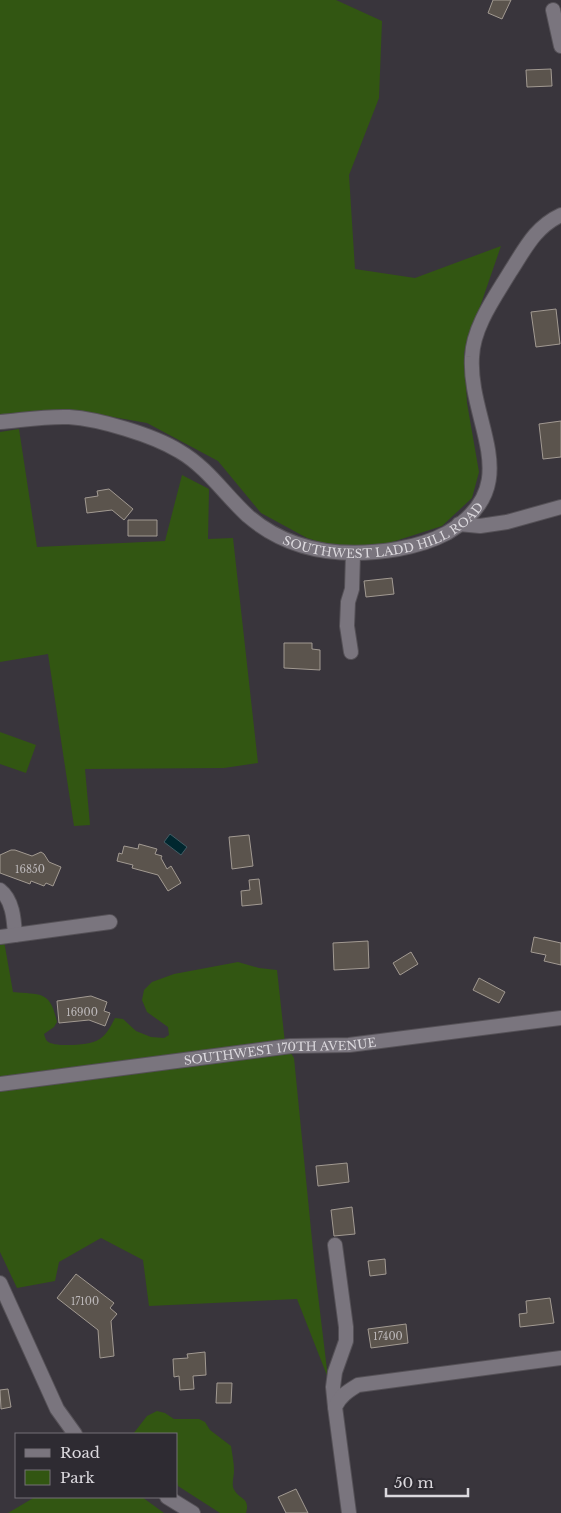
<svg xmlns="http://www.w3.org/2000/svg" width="561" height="1513" font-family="'Libre Baskerville',serif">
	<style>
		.green { fill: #325612 }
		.water { fill: #01272f; stroke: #435c64 }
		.building { fill: #5b544d; stroke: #a29a92 }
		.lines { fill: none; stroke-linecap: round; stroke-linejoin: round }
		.minor-casing { stroke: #555157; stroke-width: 16 }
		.minor { stroke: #7a757e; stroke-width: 14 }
		.labels { text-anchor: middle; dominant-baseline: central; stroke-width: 4; stroke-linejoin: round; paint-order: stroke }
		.number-label { font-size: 10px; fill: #bcb8ba }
		.street-label { font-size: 12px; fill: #dcd9de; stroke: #2e2b32 }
	</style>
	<rect width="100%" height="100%" fill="#39353c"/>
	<path class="green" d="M0,0h336l46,21 -3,77 -30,77 6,94 60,9 86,-32 -37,107 3,50 12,69 -7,26 -30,28 -56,18 -40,6 -39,-12 -46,-25 -43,-52 -71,-38 -80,-14 -67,7z
		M19,429l18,118 128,-6 17,-66 27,14 -1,50 25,-1 25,225 -34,5 -139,1 5,56 -16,1 -26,-172 -48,8v-230z
		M0,732l36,13 -10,28 -26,-9z
		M0,941h4l9,51c28,3 37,-2 44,30l-3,5 -10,7c1,2 1,5 3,7 7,7 44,4 51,-1 8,-4 13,-14 17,-22l8,1 13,12 15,6 13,1 5,-3 -1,-8 -21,-15 -5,-12 2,-10 8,-8 22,-8 64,-12 21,6 18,2 8,73 -285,35z
		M289,1050l5,8 21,212 13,108 -31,-79 -148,7 -6,-46 -42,-22 -42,24 -4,19 -38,7 -17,-36v-162z
		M157,1411l8,2 9,6h25l6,3 5,8 21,16c1,8 3,16 3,25 0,5 -2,11 -1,16 4,13 18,9 13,26h-26l-42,-27 -2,-8v-44h-43l14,-18z
		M35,1497h107l22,16h-156z"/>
	<path class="water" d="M170,834l17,13 -6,8 -17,-13z"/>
	<path class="building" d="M493,0h18l-9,19 -14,-6z
		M551,69l1,17 -25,1 -1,-17z
		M556,309l4,35 -24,3 -5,-35z
		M561,421v36l-18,2 -4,-35z
		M109,489l24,20 -9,11 -12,-10 -25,3 -2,-15 13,-2 -1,-5z
		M128,520h29v16h-29z
		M392,578l2,16 -28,3 -2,-16z
		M284,643h28v6l8,1v20l-36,-2z
		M249,835l4,31 -21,3 -3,-32z
		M139,844l18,5 -2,5 7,2 -1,2 6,11 4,-3 10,17 -13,8 -10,-16 -26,-7 1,-3 -16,-4 2,-8 3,1 2,-8 14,3z
		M11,850h4l17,6 9,-4 3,2 5,8 12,5 -8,19 -7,-3 -2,3 -13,-5 -1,3 -30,-11v-18z
		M259,879l3,25 -20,2 -1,-15 9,-1 -1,-10z
		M534,937l27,6v22l-17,-4 2,-6 -15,-3z
		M368,941l1,27 -35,2 -1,-27z
		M411,952l7,12 -18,11 -7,-12z
		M479,978l26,14 -6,11 -26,-13z
		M91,996l16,6 -3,9 6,2 -5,13 -16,-6 -30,3 -2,-22z
		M347,1163l2,19 -31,4 -2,-20z
		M352,1207l3,27 -21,2 -3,-26z
		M385,1259l1,15 -16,2 -2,-15z
		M76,1274l38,29 -4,5 7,6 -6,7 3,35 -14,2 -2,-28 -41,-32z
		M550,1298l4,25 -34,4 -1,-13 8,-1 -1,-12z
		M406,1324l2,19 -37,5 -3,-19z
		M205,1352l1,23 -13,1 1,13 -14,1 -1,-14 -5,1 -1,-18 15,-1 -1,-4z
		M217,1383h15l-1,20h-15z
		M8,1389l3,18 -10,2 -1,-19z
		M296,1489l12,24h-22l-8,-16z"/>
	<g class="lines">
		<defs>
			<g id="minor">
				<path d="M553,10l8,36"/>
				<path id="s1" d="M0,422c23,-2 46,-6 69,-5 30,2 84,18 110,34 28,16 46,44 69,65 43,37 97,42 150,33 17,-3 34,-8 49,-16 81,-48 21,-109 25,-176 1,-30 23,-60 38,-85 15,-23 25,-45 51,-57"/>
				<path d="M459,524l21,2 27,-4 54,-15"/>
				<path d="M351,652l-4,-26 1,-24 4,-13 1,-35"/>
				<path d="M0,890c13,10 14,30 15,45"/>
				<path d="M0,937l110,-15"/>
				<path id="s2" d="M0,1084l291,-38 58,-1 212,-27"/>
				<path d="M335,1245l11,82v14l-11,31 -2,15 2,20"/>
				<path d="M0,1283l57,126 18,25"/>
				<path d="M167,1497l26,16"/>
				<path d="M349,1513l-14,-106c5,-11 13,-16 23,-22l203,-27"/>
			</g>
		</defs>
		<use href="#minor" class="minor-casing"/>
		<use href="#minor" class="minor"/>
	</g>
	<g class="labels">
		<g class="number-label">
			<text x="30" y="869">16850</text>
			<text x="82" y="1012">16900</text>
			<text x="85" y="1301">17100</text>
			<text x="388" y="1336">17400</text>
		</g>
		<g class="street-label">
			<text stroke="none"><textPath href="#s1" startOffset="429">SOUTHWEST LADD HILL ROAD</textPath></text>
			<text stroke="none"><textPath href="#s2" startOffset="282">SOUTHWEST 170TH AVENUE</textPath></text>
		</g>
	</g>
	<rect x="15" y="1433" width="162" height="65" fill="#2e2b32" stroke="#747177"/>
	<rect x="25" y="1449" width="25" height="8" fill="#7a757e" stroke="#747177"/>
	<text x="60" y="1458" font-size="15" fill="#dcd9de">Road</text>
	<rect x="25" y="1470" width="25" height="15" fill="#325612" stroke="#747177"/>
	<text x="60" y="1483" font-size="15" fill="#dcd9de">Park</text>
	<path d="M386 1488v8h82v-8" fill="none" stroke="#dcd9de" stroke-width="2.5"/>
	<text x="394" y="1488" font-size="15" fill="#dcd9de" stroke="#2e2b32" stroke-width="4" paint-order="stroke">50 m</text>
</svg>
